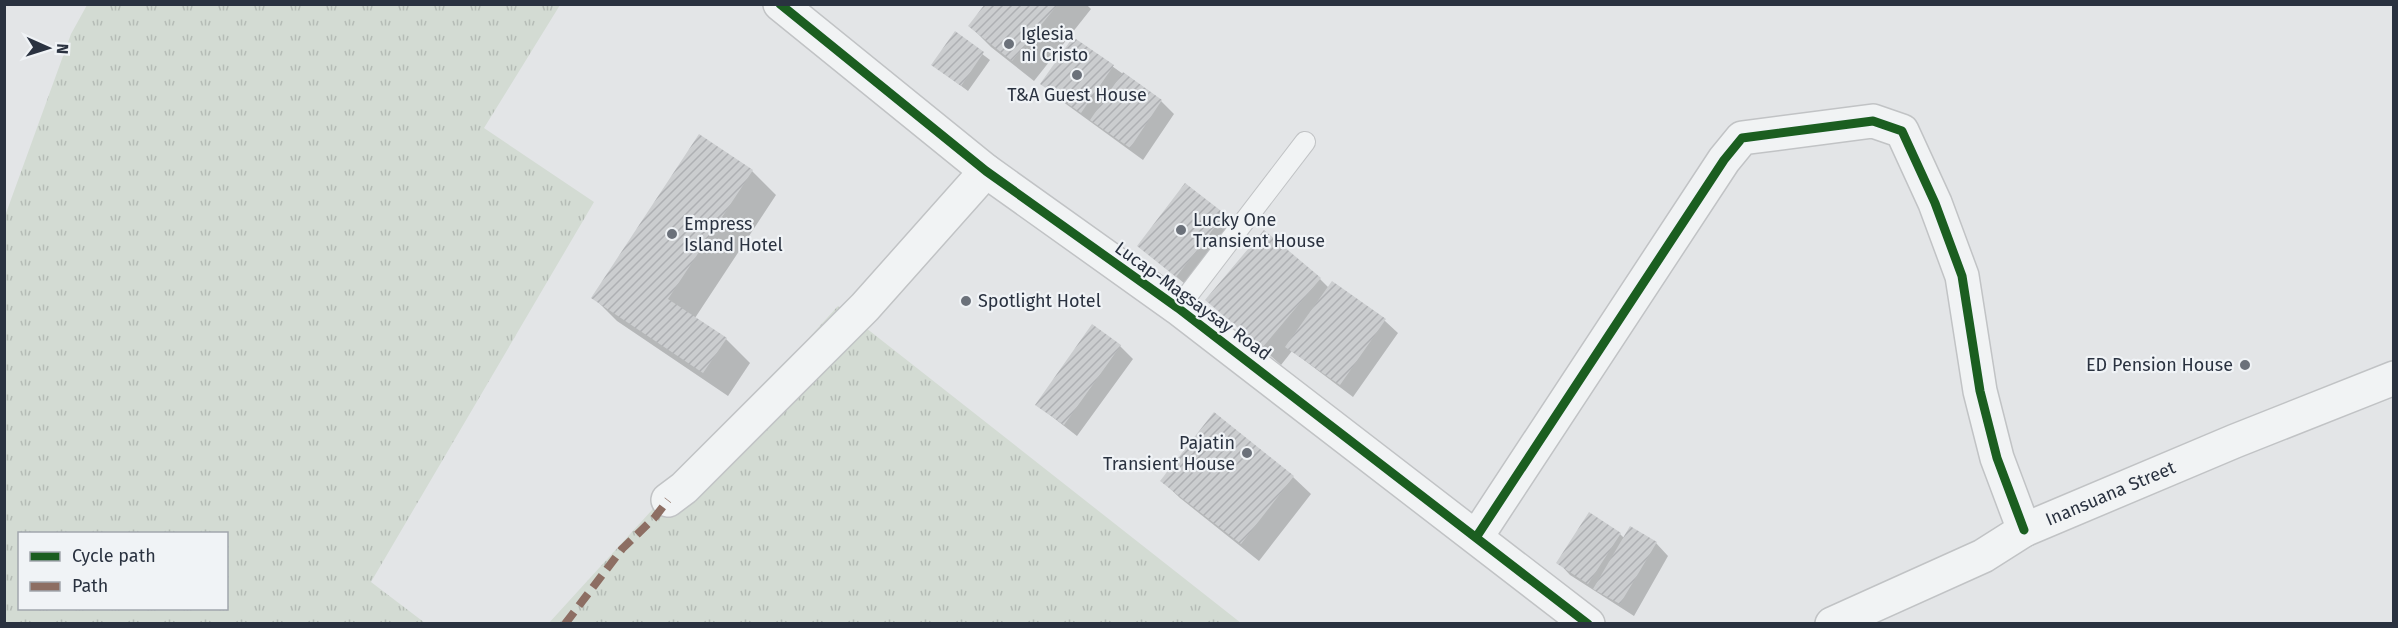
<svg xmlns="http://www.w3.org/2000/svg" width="2398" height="628" font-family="'Fira Sans',sans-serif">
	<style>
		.grass { fill: url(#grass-tufts); fill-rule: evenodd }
		.shadow { fill: #0003 }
		.building { fill: url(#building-hatch) }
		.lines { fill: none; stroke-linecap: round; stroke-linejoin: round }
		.service-casing { stroke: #c1c3c5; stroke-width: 22 }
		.minor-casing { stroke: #c1c3c5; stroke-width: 36 }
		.tertiary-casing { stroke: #c1c3c5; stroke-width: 36 }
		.service { stroke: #f1f3f4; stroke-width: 20 }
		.minor { stroke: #f1f3f4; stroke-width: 33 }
		.tertiary { stroke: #f1f3f4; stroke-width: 33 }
		.quiet { stroke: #8d6e63; stroke-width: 8; stroke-dasharray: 15 8; stroke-linecap: butt }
		.cycleway-casing { stroke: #f0f3f6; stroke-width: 13 }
		.cycleway { stroke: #1b5e20; stroke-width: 9 }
		.poi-dot { fill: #6b717a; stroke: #f0f3f6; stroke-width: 2 }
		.labels { text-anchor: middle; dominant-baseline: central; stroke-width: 4.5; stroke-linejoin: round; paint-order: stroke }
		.poi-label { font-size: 18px; fill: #2a3240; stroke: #f0f3f6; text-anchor: start }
		.street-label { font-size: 18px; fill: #2a3240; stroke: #f0f3f6 }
	</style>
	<defs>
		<pattern id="grass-tufts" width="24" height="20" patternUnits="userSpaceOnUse" patternTransform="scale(1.5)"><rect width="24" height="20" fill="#d3dbd3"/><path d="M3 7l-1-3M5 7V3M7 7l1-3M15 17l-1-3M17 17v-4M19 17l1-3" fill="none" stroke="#b5bcb6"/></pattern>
		<pattern id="building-hatch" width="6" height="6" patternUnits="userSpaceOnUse" patternTransform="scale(1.5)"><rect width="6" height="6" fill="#cbcdcf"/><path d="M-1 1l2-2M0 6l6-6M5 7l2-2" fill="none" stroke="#aeb0b3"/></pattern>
	</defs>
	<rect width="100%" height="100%" fill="#e3e5e7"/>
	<path class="grass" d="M87,5h473l-76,123 110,74 -223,380 54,41h-420v-407l66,-182zM20,534h206v74h-206z
		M838,306l403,317 -693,1z"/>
	<path class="shadow" d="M987,4h99l5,5 -57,72 -43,-34 -21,-21z
		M955,33l35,27 -22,31 -35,-26z
		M1074,39l87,62 13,13 -31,46 -88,-64 -13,-12z
		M752,171l24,24 -81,123 31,21 24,24 -22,33 -111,-75 -24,-24z
		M1224,215l12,13 -46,60 -51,-42z
		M1320,279l9,9 4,-5 52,38 13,12 -45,64 -61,-46 -11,14 -74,-65z
		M1120,346l13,13 -56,77 -40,-31z
		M1293,477l18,17 -52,67 -79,-63 -18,-17z
		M1620,534l4,4 32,5 12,13 -34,60 -64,-41 -12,-13z"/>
	<path class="building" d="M985,4h73l-46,57 -44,-35z
		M955,31l29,21 -23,34 -30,-21z
		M1073,37l41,28 -33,48 -41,-29z
		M1123,72l39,28 -32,48 -40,-28z
		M699,134l54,36 -85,129 59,39 -24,35 -112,-75z
		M1185,183l40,31 -49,63 -39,-31z
		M1264,230l57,48 -59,70 -57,-48z
		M1332,281l54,38 -46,66 -55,-38z
		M1092,324l29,21 -57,80 -29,-20z
		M1214,412l80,64 -53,68 -81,-63z
		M1589,512l32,21 -33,51 -32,-21z
		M1630,526l27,16 -37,62 -27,-15z"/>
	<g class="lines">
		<defs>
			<path id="service" d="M1178,308l127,-166"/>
			<g id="minor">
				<path d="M668,500l16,-12 181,-181 121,-136"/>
				<path d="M1477,536l247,-376 18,-22 131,-17 29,10 33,72 27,73 18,115 17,67 27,72"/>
				<path id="s1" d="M1832,624l151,-68 41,-26 211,-89 159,-63"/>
			</g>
			<path id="tertiary" d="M780,4l206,167 192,137 410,316"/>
		</defs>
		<use href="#service" class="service-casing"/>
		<use href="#minor" class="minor-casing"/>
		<use href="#tertiary" class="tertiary-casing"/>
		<use href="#service" class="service"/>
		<use href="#minor" class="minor"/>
		<use href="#tertiary" class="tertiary"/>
		<path class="quiet" d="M565,624l57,-75 33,-32 13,-17"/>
		<defs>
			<path id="cycleway" d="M780,4l206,167 192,137 410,316
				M1477,536l247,-376 18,-22 131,-17 29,10 33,72 27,73 18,115 17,67 27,72"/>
		</defs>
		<use href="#cycleway" class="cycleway-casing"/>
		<use href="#cycleway" class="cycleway"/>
	</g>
	<g class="poi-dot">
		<circle cx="1009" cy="44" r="6"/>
		<circle cx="1077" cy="75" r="6"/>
		<circle cx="1181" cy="230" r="6"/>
		<circle cx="672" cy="234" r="6"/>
		<circle cx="966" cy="301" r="6"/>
		<circle cx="2245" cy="365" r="6"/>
		<circle cx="1247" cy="453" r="6"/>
	</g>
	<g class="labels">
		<g class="poi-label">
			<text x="1021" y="34">Iglesia<tspan x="1021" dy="21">ni Cristo</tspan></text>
			<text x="1077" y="95" text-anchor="middle">T&amp;A Guest House</text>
			<text x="1193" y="220">Lucky One<tspan x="1193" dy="21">Transient House</tspan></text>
			<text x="684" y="224">Empress<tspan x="684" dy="21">Island Hotel</tspan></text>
			<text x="978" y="301">Spotlight Hotel</text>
			<text x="2233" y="365" text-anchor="end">ED Pension House</text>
			<text x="1235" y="443" text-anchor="end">Pajatin<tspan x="1235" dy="21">Transient House</tspan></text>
		</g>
		<g class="street-label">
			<text transform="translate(1193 301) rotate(36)">Lucap-Magsaysay Road</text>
			<text stroke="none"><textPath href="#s1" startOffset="308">Inansuana Street</textPath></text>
		</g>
	</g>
	<rect width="2398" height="628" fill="none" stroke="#2a3240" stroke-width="12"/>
	<rect x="18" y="532" width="210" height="78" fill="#f0f3f6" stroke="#a1a6ad" stroke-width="1.5"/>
	<rect x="30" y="552" width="30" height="9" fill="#1b5e20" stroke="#a1a6ad" stroke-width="1.5"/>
	<text x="72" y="562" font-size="18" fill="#2a3240">Cycle path</text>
	<rect x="30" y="582" width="30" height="9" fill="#8d6e63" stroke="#a1a6ad" stroke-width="1.5"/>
	<text x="72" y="592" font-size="18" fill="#2a3240">Path</text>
	<g transform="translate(48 48) rotate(93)" stroke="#f0f3f6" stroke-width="4.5" paint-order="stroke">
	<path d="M0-4.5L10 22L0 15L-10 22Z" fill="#2a3240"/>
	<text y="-9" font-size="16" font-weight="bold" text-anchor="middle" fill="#2a3240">N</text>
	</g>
</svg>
